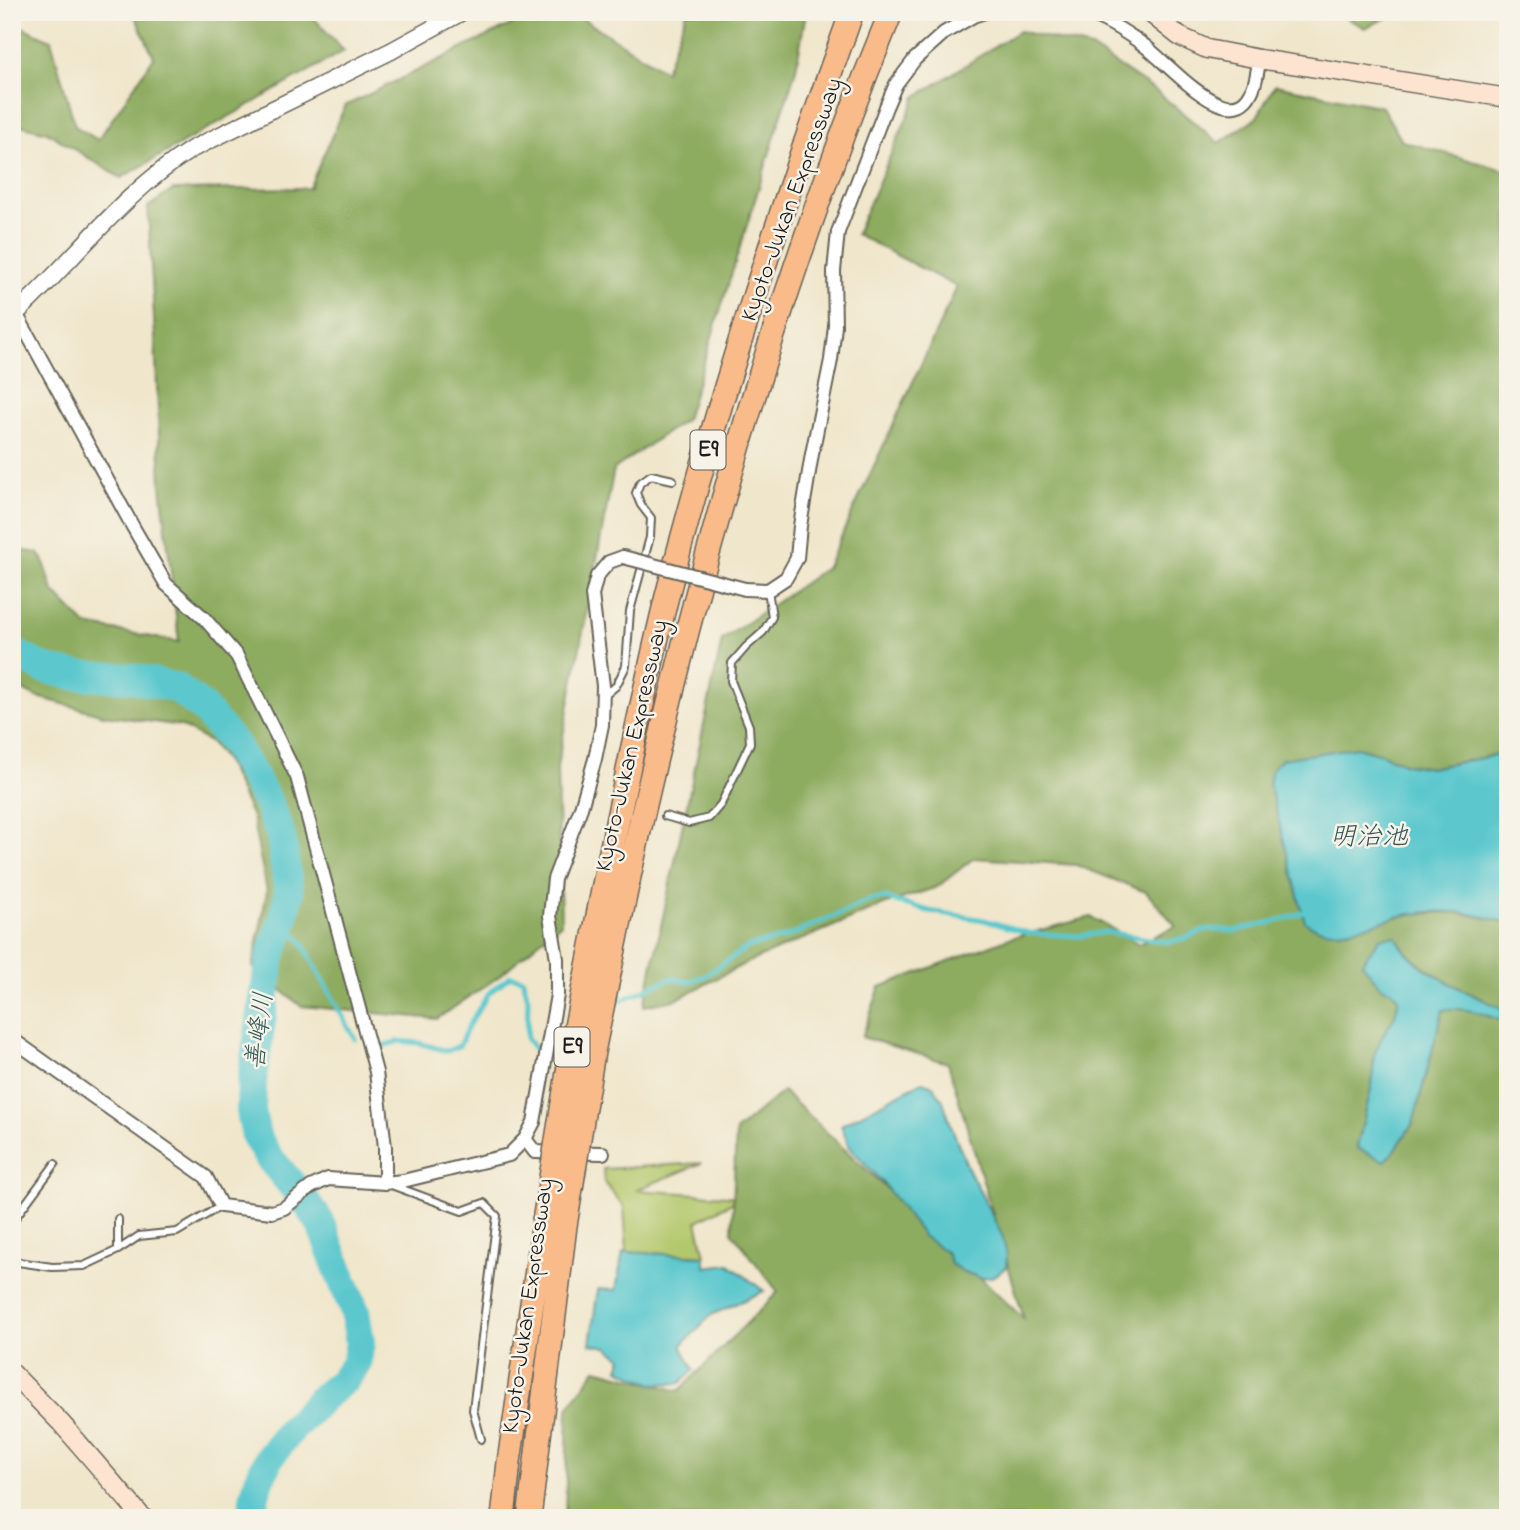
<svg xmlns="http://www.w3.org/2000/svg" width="1520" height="1530" font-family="'Indie Flower','Klee One',sans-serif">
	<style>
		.green { fill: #b3c86c; stroke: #687244; stroke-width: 2 }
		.forest { fill: #8eac60; stroke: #55643e; stroke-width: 2 }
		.water { fill: #5bc8ce; stroke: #3c7275; stroke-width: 2 }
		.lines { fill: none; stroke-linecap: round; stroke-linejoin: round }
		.stream { stroke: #5bc8ce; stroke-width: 5 }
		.river { stroke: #5bc8ce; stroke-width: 30 }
		.service-casing { stroke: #666359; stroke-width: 10 }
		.minor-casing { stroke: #666359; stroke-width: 16 }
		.tertiary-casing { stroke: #666359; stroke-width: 19 }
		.secondary-casing { stroke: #666359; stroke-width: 21 }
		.motorway-casing { stroke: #666359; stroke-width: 26 }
		.service { stroke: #fff; stroke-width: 6 }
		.minor { stroke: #fff; stroke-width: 12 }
		.tertiary { stroke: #fff; stroke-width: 16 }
		.secondary { stroke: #fde4d1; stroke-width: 18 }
		.motorway { stroke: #fabb8b; stroke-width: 23 }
		.minor-bridge-casing { stroke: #666359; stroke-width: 16; stroke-linecap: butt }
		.motorway-bridge-casing { stroke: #666359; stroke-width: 26; stroke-linecap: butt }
		.minor-bridge { stroke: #fff; stroke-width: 12 }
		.motorway-bridge { stroke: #fabb8b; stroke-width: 23 }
		.labels { text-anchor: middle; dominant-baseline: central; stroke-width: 5; stroke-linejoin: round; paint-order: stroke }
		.shield { fill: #f7f3e8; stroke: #5e5c59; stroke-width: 2 }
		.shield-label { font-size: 23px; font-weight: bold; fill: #1c1c1c }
		.street-label { font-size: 24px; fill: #1c1c1c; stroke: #f7f3e8 }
		.water-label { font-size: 26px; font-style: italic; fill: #32585a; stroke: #f7f3e8 }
	</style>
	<rect width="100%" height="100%" fill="#f7f3e8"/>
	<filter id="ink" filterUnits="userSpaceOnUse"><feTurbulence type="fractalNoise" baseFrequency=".0143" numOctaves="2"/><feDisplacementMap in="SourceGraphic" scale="14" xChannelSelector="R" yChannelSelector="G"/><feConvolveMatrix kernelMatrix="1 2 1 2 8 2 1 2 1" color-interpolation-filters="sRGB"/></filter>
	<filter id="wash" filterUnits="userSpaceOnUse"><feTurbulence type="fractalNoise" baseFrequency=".00686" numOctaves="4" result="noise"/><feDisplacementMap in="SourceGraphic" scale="28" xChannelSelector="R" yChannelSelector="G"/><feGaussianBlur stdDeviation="1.57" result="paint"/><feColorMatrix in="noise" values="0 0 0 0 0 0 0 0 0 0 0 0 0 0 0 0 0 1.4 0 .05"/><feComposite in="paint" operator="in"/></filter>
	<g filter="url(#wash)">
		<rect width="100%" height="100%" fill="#f0e6cb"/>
		<path class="green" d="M702,1163l-66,27 107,7 -46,24 8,35 -78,-4 -3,-45 -20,-25 -1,-13z"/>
		<path class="forest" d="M133,12h169l8,2 34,37 -223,127 -74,-46 -35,-9v-93l10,-3 29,13 24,86 23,14 56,-83z
			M537,12h35l93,59 22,-59h119l-10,57 -110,350 -72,50 -57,298 4,156 -63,54 -61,42 -136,-13 -48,-39 14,-76 -15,-74 -25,-54 -16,-20 -30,-17 -77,-11 -70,-19 -22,-12v-133l2,-2 24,4 5,6 10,32 33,34 93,17 -18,-156 -6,-150 -7,-129 25,-17 136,-2 36,-82z
			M1335,12h64l-34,16z
			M1019,31l72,17 65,43 63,52 38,-26 18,-32 107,22 20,34 106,30v582l-78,15 -24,-4 -24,-10 -46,177 74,-17 45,-2 53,10v90l-65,-32 -36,-25 -6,-7 -21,-10 -18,25 19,24 12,4 6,7 -4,18 -13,21 -8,18 -2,30 -15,63 36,5 20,-30 30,-113c22,-5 44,6 65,13v495h-943l3,-110 28,-39 83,22 99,-99 -46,-60 4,-101 47,-40 241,228 -76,-256 -86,-26 18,-50 127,-48 84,-22 48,27 37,-18 -30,-34 -70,-27 -102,-7 -37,29 -51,17 -140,59 -71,37 -31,6 78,-366 105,-73 130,-280 -101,-53 60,-137z"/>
		<path class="water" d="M1357,747l25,7 24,10 24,4 78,-15v169c-18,-2 -36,-10 -54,-10 -14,-1 -30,0 -44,2 -29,5 -79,30 -105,8l-36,-138 3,-15 10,-10z
			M1396,936c16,37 77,57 112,76v11c-21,-7 -43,-18 -65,-13l-30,113 -20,30 -9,8 -27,-13 15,-63 2,-30 8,-18 13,-21 4,-18 -6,-7 -12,-4 -19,-24 18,-25z
			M922,1082l12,4 9,15 9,27 16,40 35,69 4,19 -1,11 -7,6 -8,4 -10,1 -17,-6 -13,-8 -4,-11 -23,-16 -42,-55 -32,-34 -9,-23z
			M623,1252l82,4v11l24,-3 35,27 -53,24 -30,31 13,24 -14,13 -28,1 -33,-15 3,-11 -15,-11 -17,-3 8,-55 18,1z"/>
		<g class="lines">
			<path class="stream" d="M283,921l19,21 53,97
				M611,1005l49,-22 13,-5 14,4 18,-6 43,-29 38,-10 85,-37 14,-2 44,13 55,9 44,13 53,3 26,-4 60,10 19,-4 22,-9 26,2 47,-11 27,-9
				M382,1046l17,-5 20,2 28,8 12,-5 11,-23 19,-30 21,-17 13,3 5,20 -1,40 8,11 33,-17"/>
			<path class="river" d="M12,652l31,16 29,7 61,3 44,10 25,19 32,37 34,59 13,33 8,58 -6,27 -13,38 -18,122 -1,30 5,25 11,19 40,48 13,19 35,90 5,31 -4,21 -12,16 -22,18 -34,35 -19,25 -10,22 -5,19 -1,19"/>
		</g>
	</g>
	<g filter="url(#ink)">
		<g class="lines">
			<defs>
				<path id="service" d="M604,696l12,-10 10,-20 4,-55 20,-74 1,-19 -10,-13 -5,-12 4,-10 11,-8 22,5
					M665,816l24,7 20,-5 12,-14 29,-61 -1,-17 -18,-45 1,-18 14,-16 17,-15 9,-15 -4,-27
					M394,1186l68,25 22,-8 13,13 -24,194 8,29
					M118,1219v31
					M12,1231l3,-13 40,-54
					M12,1258l6,4 34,5 32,-1 34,-16 21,-14 38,-4 44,-26"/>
				<path id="minor" d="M1084,12c22,7 42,20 61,34 35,28 105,113 114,13
					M12,306l121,221 33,57 38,34 33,38 60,121 79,295 9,75v36
					M745,589l23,1 18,-12 11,-20 3,-32 12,-72 19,-94 4,-34 -1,-55 4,-39 48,-125 10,-23 19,-25 29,-26 29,-17 12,-4
					M12,1039l194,138 15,29 51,6 12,-4 27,-21 17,-8 57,4 18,-2 106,-26 16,-16 9,-17 23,-127v-36l-7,-43 4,-37 27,-71 14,-49 7,-34 1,-39 -11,-91 5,-19 12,-14 14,-5
					M525,1139l10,13 68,1"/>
				<path id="tertiary" d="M12,317c61,-55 110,-124 180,-168l199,-98 71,-39"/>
				<path id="secondary" d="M1149,12l30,24 28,13 52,10 249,39
					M12,1373l50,51 81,94"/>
				<path id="motorway" d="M606,875c20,-93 38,-187 61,-279 51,-198 115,-392 185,-584
					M628,881c64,-296 147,-588 263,-869
					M503,1518l6,-56 35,-241
					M529,1518l36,-292"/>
			</defs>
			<use href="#service" class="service-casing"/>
			<use href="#minor" class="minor-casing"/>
			<use href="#tertiary" class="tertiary-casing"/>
			<use href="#secondary" class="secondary-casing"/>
			<use href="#motorway" class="motorway-casing"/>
			<use href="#service" class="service"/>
			<use href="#minor" class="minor"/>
			<use href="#tertiary" class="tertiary"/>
			<use href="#secondary" class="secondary"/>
			<use href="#motorway" class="motorway"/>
			<defs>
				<path id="minor-bridge" d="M623,557l122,32"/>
				<path id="motorway-bridge" d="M544,1221l28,-174 34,-172
					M565,1226l28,-174 35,-171"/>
			</defs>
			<use href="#minor-bridge" class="minor-bridge-casing"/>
			<use href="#motorway-bridge" class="motorway-bridge-casing"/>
			<use href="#minor-bridge" class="minor-bridge"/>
			<use href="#motorway-bridge" class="motorway-bridge"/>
		</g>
	</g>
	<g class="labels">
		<g class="shield">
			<rect x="690.5" y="430.5" width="35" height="39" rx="5"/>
			<rect x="554.5" y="1027.5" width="35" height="39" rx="5"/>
		</g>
		<g class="shield-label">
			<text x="708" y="450">E9</text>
			<text x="572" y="1047">E9</text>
		</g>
		<g class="street-label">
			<text transform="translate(793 200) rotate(-70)">Kyoto-Jukan Expressway</text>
			<text transform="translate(633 746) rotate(-77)">Kyoto-Jukan Expressway</text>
			<text transform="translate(529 1306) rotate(-82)">Kyoto-Jukan Expressway</text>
		</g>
		<g class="water-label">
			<text x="1369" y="838">明治池</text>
			<text transform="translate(261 1031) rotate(-83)">善峰川</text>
		</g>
	</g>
	<rect width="1520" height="1530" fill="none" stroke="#f7f3e8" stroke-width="42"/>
</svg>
